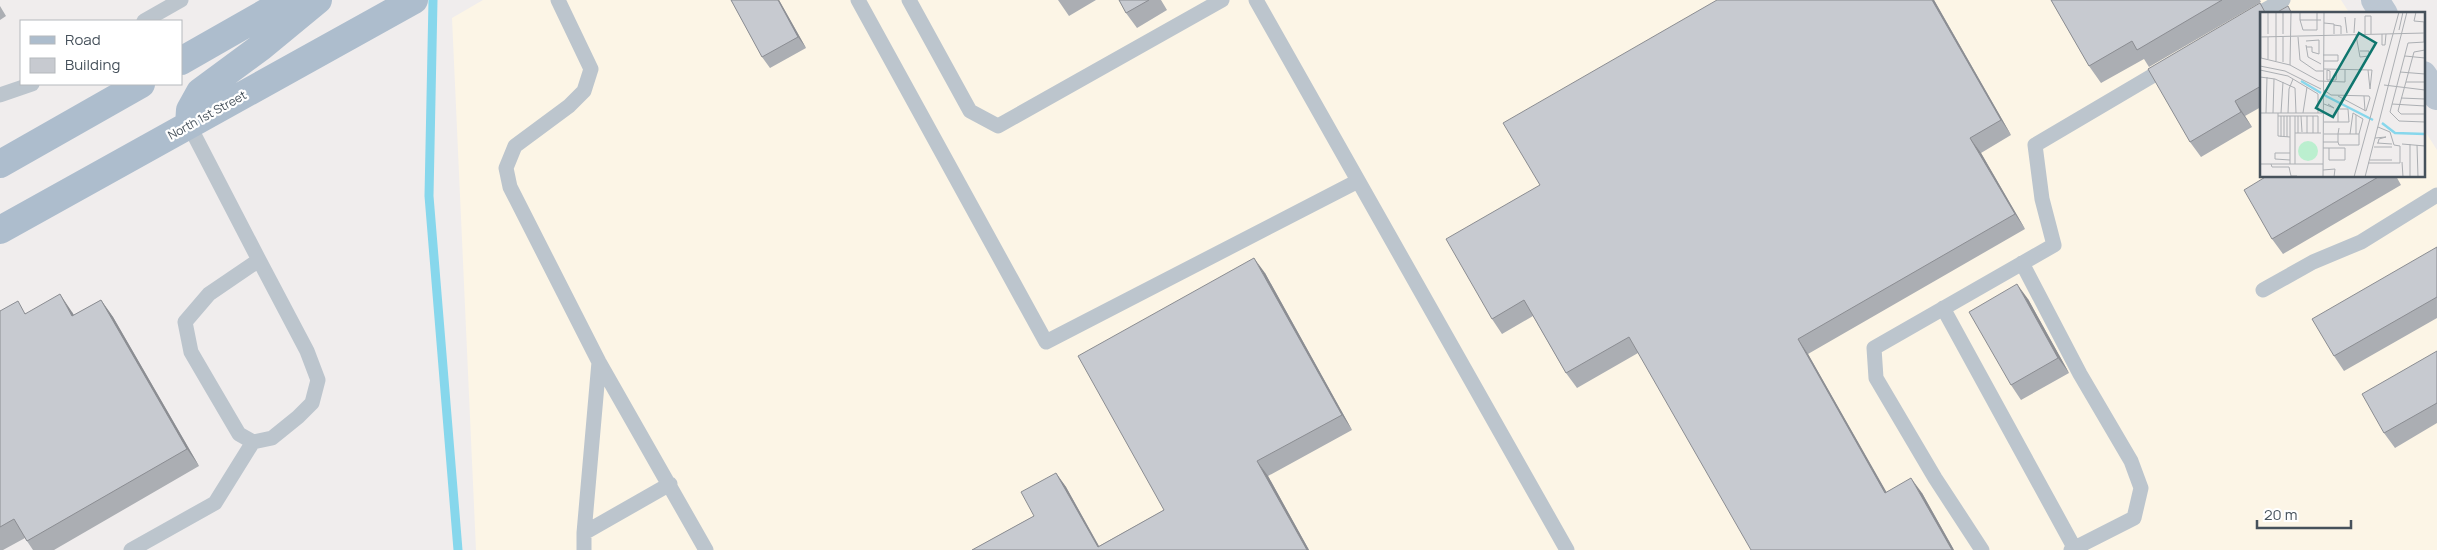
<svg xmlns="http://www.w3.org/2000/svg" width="2437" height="550" font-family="Manrope,sans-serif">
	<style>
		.commercial { fill: #fcf5e6 }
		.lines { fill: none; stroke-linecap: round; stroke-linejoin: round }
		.stream { stroke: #87d7ec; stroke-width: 9 }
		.lane { stroke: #bcc5cd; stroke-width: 15 }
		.secondary { stroke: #bbc6d2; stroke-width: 28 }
		.primary { stroke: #adbdcd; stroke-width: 28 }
		.wall { fill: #abaeb3 }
		.shaded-wall { fill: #8b8d92 }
		.building { fill: #c7cad0; stroke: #8b8d92 }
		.labels { text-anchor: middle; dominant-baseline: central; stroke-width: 4.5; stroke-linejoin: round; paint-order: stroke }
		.street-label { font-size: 12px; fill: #46515b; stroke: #fff }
		.inset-river { fill: none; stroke: #87d7ec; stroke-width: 2.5 }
		.inset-road { fill: none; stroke: #acafb3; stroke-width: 1 }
		.view { fill: #0f766e; fill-opacity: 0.15; stroke: #0f766e; stroke-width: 2.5 }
		.inset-edge { fill: none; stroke: #46515b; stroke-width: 2.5 }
	</style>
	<rect width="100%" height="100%" fill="#f0eded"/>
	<path class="commercial" d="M483,0h1858l9,14h-89v162h162v-48l14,22v400h-1961l-24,-532z"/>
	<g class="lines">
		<path class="stream" d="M433,0l-4,196 29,354"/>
		<path class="lane" d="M558,0l33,69 -7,22 -15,15 -54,40 -9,22 4,19 89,175 107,188
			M858,0l188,342 312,-161
			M909,0l61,111 28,15 224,-126
			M1256,0l311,550
			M2247,20l36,-20
			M144,21l37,-21
			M0,95l32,-11
			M189,125l70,135 -50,34 -24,28 6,30 21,36 27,46 14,8 19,-4 26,-21 14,-14 6,-23 -11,-29 -48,-91
			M2022,263l58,111 51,87 10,27 -7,30 -63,32
			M2263,290l50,-28 48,-20 76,-47
			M1943,308l132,241
			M584,533l86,-49
			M131,550l84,-47 38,-61
			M584,550v-17l15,-171
			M1982,550l-47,-72 -59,-100 -2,-30 180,-103 -12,-46 -7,-54 134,-79"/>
		<path class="secondary" d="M2375,0l9,14
			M2423,75l14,21"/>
		<path class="primary" d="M181,61l107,-61
			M189,125l1,-15 10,-18 61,-45 57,-47
			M0,164l141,-80
			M0,230l414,-230"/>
	</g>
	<path class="wall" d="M731,0h48l27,48 -36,20 -8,-11z
		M1058,0h38l-27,16z
		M1119,0h42l6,10 -30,18 -11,-15z
		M1717,0h217l77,135 -30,18 44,76 -217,125 78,138 36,1 32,57 -316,-197 -61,35 -11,-15 -33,-57 -31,18 -10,-15 48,-134z
		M2051,0h209l1,2 -112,65 -5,-8 -43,24 -12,-17z
		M0,6l6,10 -6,4z
		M2261,14v93l-16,9 7,11 -51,30 -11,-15z
		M2267,176h129l5,9 -118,69 -11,-15z
		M2437,247v71l-93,53 -10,-15z
		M1265,273l87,157 -84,46 41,74h-337l62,-34 22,-43 10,14 33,59 65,-36z
		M2028,299l41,74 -48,27 -10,-15z
		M101,300l12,17 86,149 -145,84h-21l-8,-12 -22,12h-3v-239l26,2 46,-1 2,3z
		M2437,351v72l-42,25 -11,-15z"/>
	<path class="shaded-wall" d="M778,0h1l27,48 -8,-11z
		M1932,0h2l77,135 -10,-15z
		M2235,101l10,15 7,11 -11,-15z
		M1970,138l11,15 44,76 -10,-15z
		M1254,258l11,15 87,157 -10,-15z
		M2017,284l11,15 41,74 -11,-15z
		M60,294l12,18 12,22 -12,-18z
		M101,300l12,17 86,149 -12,-17z
		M1798,339l10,15 87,153 -10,-14z
		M1257,461l11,15 41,74h-2z
		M1056,473l10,14 35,63 -3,-3z
		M1911,478l11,15 32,57h-2z"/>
	<path class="building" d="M731,0h47l20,37 -36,20z
		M1119,0h30l-23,13z
		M1717,0h215l69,120 -31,18 45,76 -217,125 87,154 26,-15 41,72h-201l-122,-213 -63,36 -42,-73 -32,19 -46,-80 94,-54 -37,-62z
		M2051,0h171l-85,50 -5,-9 -43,25z
		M2260,3l6,11h-5v72l-26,15 6,11 -51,30 -42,-73z
		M2288,6l4,8h-18z
		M2267,176h113l-108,63 -28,-49z
		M2437,247v50l-103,59 -22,-37z
		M1254,258l88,157 -85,46 50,89h-335l62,-34 -13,-24 35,-19 42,74 66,-37 -86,-154z
		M2017,284l41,74 -47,27 -42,-73z
		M60,294l12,22 29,-16 86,149 -160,92 -13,-22 -14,8v-216l18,-10 7,13z
		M2437,351v52l-53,30 -22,-39z"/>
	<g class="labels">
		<g class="street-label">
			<text transform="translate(207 115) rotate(-29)">North 1st Street</text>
		</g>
	</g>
	<g transform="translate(2260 12)">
		<rect width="165" height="165" fill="#f0eded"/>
		<path d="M38 139a10 10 0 1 1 20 0a10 10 0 1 1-20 0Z" fill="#bbefcf"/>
		<path class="inset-river" d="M41,69l20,12M64,83l49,25M122,111l13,10 30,1"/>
		<path class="inset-road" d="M1,0v46l29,7 29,16 26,1v-13M40,0v8h21M156,0l-2,9 11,1M85,5l2,16M40,8l3,10h14v-18M64,11l10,1v10M74,13l7,1v8M139,18l4,-18M94,21l1,-15M8,22v-22M23,22v-22M122,22v11h3l1,-11M96,23l4,22 9,-1v-5h-9M105,23v-19h6v18M0,25l165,-4M38,25l2,23 16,11h7M46,29l13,-1v14l-7,-2v-5h-6M164,30v-20M165,30l-17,1 -18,69 9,9 26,1M46,33l2,12 13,7M165,38l-11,2 -16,59 3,3h24M63,43h15v6h-14M145,44l20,2M8,47v-22M16,49v-49M23,50v-25M30,53l1,-53M0,54l25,5 36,18M64,57l48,1 -2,19 -2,-19M0,58l28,6 30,18v19M140,60l25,2M0,65l15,2 20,9 1,25M70,68h-3v-10l3,1v9h6l1,-11M146,70h19M124,73l41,5M64,78l7,5 38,1 1,2 -4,13 -28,-15M104,84l1,15M141,86l24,1M64,92l10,4 -6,-4M132,92l33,2M0,101h63M6,101l1,-36M13,101l1,-34M18,101v23l12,1v27M21,101l2,-31M28,101l1,-24 4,-10M43,101l4,-26M18,104h17v17h26M27,104v21M30,104v21M35,104h23v17M38,104v17M41,104l1,16M64,110h25l-1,-13h-10v13M47,121v-17M53,121v-17M90,122l3,-21 10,6 -4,15M96,122v-19M21,125v-21M24,125v-21M115,126l11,-1 -7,2 -1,4M63,130h15v-8h-14M78,130l1,3h20v-11h-21l1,-6M117,131l15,1M142,132l23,2M150,132v33M157,133l1,32M114,135h18M63,136h6v12h16v-12h-16M30,148l-15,-1v-6h15M110,148h22M142,150l1,15M108,151h32v-17l-6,-1 -4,-13 -12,-5M0,152h63M11,152l1,3h17l2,9h6M35,152v-31M63,158l12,-1 -1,8M63,165l1,-165M94,165l45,-165M105,165l42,-165"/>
		<path class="view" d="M99,21l17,10 -43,74 -17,-9z"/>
		<rect width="165" height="165" class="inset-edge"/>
	</g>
	<rect x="20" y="20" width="162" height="65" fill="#ffffff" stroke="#b5b9bd"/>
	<rect x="30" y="36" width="25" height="8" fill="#adbdcd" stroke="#b5b9bd"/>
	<text x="65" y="45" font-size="15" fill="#46515b">Road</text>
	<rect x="30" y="58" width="25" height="15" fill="#c7cad0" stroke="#b5b9bd"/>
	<text x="65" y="70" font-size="15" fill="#46515b">Building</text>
	<path d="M2257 520v8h94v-8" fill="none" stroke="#46515b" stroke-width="2.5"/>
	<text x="2264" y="520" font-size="15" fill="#46515b" stroke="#ffffff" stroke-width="4" paint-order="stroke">20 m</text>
</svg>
